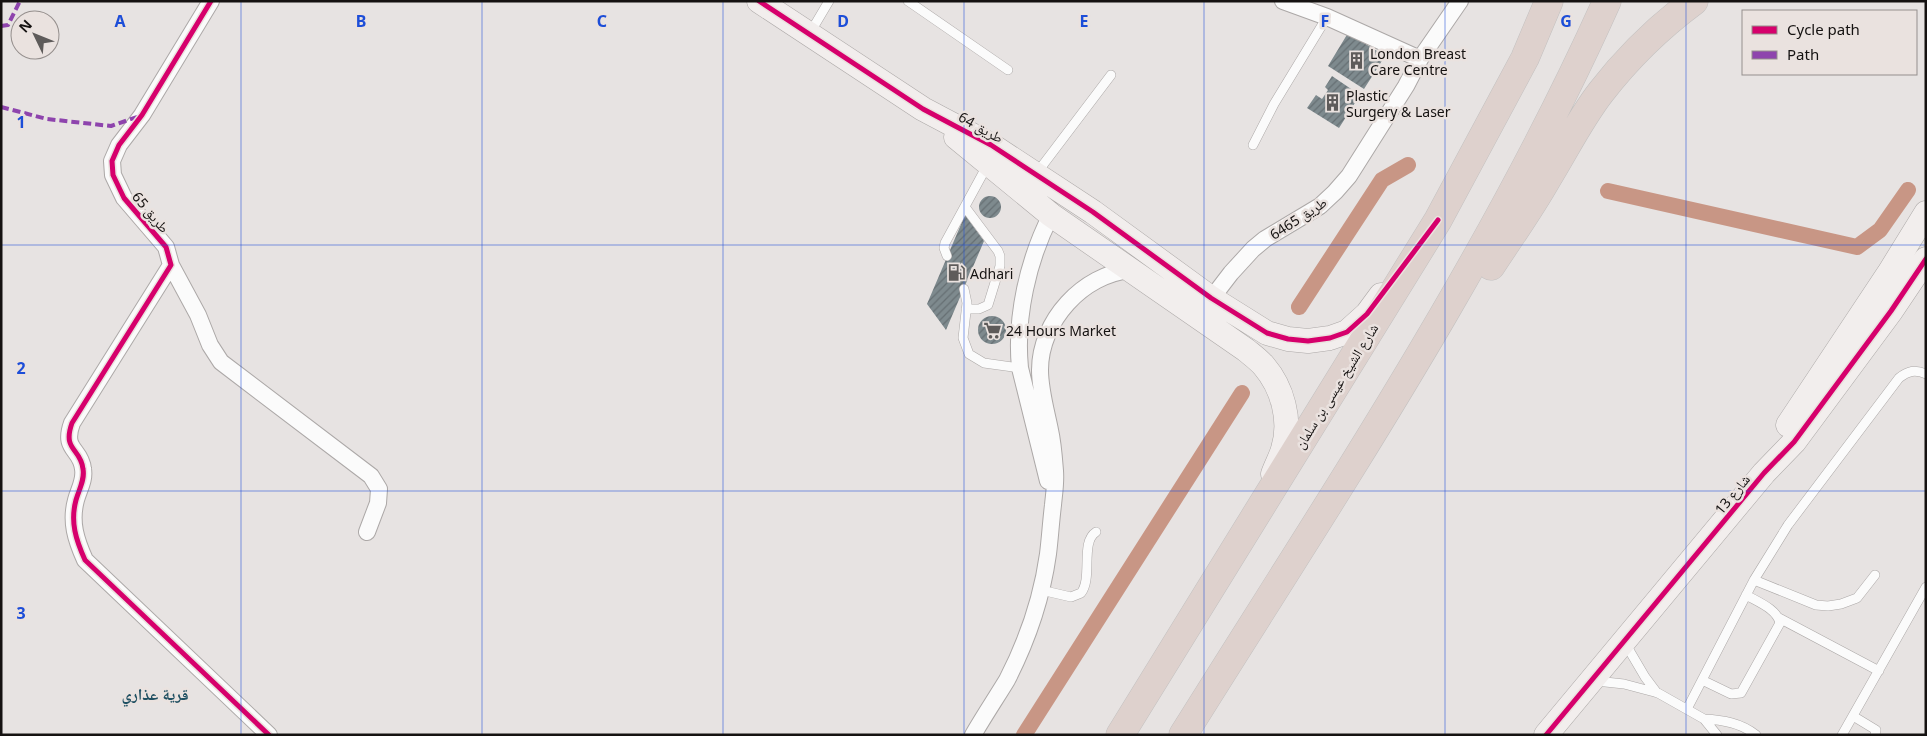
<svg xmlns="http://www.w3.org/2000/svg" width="1927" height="736" font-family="'Noto Sans','Noto Naskh Arabic',sans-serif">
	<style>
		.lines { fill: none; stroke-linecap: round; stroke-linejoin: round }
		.canal { stroke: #c89685; stroke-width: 16 }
		.building { fill: url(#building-hatch) }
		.lane-casing { stroke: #aca8a7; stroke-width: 10 }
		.street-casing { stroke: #aca8a7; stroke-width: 18 }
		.secondary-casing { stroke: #aca8a7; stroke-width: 25 }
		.highway-casing { stroke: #c3c1c0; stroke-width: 29 }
		.lane { stroke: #fbfbfb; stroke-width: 9 }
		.street { stroke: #fbfbfb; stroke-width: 16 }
		.secondary { stroke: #f2eeed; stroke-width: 24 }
		.highway { stroke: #ded1cd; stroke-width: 28 }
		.quiet { stroke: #8e44ad; stroke-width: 4; stroke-dasharray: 8 4; stroke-linecap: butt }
		.cycleway-casing { stroke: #eae2df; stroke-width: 8 }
		.cycleway { stroke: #d6006c; stroke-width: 5 }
		.grid { fill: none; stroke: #1d4ed8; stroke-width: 1; stroke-opacity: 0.55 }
		.labels { text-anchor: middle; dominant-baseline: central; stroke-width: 5; stroke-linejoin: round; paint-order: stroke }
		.poi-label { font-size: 14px; fill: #151211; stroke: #eae2df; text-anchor: start }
		.street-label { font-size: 14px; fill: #151211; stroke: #eae2df }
		.quarter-label { font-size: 16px; font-weight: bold; fill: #205062; stroke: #eae2df }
		.grid-label { font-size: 16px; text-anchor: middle; font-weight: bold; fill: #1d4ed8; stroke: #eae2df; stroke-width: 5; stroke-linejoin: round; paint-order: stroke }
	</style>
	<defs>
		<pattern id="building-hatch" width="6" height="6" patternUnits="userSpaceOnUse" patternTransform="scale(1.25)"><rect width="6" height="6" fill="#7e8a8e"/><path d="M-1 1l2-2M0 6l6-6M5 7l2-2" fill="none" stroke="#666f73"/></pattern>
	</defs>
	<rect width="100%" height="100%" fill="#e7e3e2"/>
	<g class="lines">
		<path class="canal" d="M1608,191l249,56 23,-17 28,-40
			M1299,307l83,-127 26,-15
			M1024,735l218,-342"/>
	</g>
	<path class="building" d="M1348,33l37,23 -21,33 -36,-23z
		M1332,76l28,19 -21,33 -32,-20 9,-13 6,4 6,-9 -3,-3z
		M979 207a11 11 0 1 1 22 0a11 11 0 1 1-22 0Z
		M965,215l19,26 -38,89 -19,-26z
		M978 330a14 14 0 1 1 28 0a14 14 0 1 1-28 0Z"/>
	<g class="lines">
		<defs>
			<path id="lane" d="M908,1l100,69
				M810,33l19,-32
				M1253,145l21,-41 53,-87
				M1036,174l75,-99
				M965,207l33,44 2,5v10l-12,39 -9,4h-13
				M947,256l-3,-8 1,-5 43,-79
				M964,289l3,14 -4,35 6,16 15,9 36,5
				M1754,580l62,25 12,1 13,-2 16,-6 18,-23
				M1041,590l30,7 10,-4c12,-15 -1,-51 15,-61
				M1779,618l100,53
				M1625,643l20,34 12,16
				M1702,680l29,14 10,-1 39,-70c-3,-14 -22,-21 -34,-28
				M1596,681l28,3 34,9 46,26 13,16
				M1687,709l67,-129 34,-55 111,-147c9,-7 16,-9 27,-4
				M1853,716l23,14 -1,5
				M1704,719c19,1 37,4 52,16
				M1842,735l84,-148"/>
			<path id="street" d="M211,1l-69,114 -23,30 -7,16 1,14 11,23 42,49 5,18 -99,158c-10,28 9,25 11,46 2,11 -4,20 -7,31 -6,22 0,40 9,60l184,175
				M1283,1l44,16 93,42
				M171,265l27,50 12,30 11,17 150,114 8,13 -1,14 -11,29
				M1205,307l26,-34 22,-24 12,-10 55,-33 15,-14 14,-16 57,-90 14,-27 40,-58
				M1048,481l-28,-113c-5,-51 8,-108 31,-153
				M973,735c11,-19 23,-37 34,-55 20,-39 35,-83 41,-126 2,-16 3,-33 5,-49 1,-11 3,-22 2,-34 -1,-13 -2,-28 -5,-41 -4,-20 -10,-40 -10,-60 0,-49 43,-96 91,-100"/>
			<path id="secondary" d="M759,1l164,108 68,36 102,67 118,86 56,35 21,6 20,2 22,-3 17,-6 20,-18 14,-19
				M956,137l95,78 195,135c6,5 13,10 18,16 18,21 28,54 19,83 -2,8 -7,16 -10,25
				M1788,425l101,-152 37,-60
				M1546,735l218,-262 30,-31 97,-131 35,-52"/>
			<path id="highway" d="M1491,266c19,-29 39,-57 56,-87 18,-29 33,-60 54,-87 27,-35 58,-65 93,-91
				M1120,735l318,-515 87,-162 24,-57
				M1183,735c150,-240 308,-475 424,-734"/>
		</defs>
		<use href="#lane" class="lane-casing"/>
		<use href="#street" class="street-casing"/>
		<use href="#secondary" class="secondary-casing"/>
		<use href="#highway" class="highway-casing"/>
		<use href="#lane" class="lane"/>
		<use href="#street" class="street"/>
		<use href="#secondary" class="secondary"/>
		<use href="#highway" class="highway"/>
		<path class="quiet" d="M1,26l7,-1 12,-24
			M1,107l46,12 64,7 29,-10"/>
		<defs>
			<path id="cycleway" d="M211,1l-69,114 -23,30 -7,16 1,14 11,23 42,49 5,18 -99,158c-10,28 9,25 11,46 2,11 -4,20 -7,31 -6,22 0,40 9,60l184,175
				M759,1l164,108 68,36 102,67 118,86 56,35 21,6 20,2 22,-3 17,-6 20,-18 71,-94
				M1546,735l218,-262 30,-31 97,-131 35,-52"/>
		</defs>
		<use href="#cycleway" class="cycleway-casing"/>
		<use href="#cycleway" class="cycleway"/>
	</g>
	<path class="grid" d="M241,1v734M482,1v734M723,1v734M964,1v734M1204,1v734M1445,1v734M1686,1v734M1,245h1925M1,491h1925"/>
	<defs>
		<symbol id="building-bare" viewBox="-9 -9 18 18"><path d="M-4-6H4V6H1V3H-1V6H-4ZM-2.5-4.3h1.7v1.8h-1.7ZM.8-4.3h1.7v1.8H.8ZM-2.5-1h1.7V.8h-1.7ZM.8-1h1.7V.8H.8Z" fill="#5e5b5a" stroke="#eae2df" stroke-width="2.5" paint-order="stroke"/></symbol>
		<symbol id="fuel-bare" viewBox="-9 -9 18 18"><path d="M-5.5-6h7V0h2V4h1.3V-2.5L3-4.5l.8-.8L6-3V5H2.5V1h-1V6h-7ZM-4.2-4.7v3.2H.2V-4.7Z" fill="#5e5b5a" stroke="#eae2df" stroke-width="2.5" paint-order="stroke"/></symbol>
		<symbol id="supermarket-bare" viewBox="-9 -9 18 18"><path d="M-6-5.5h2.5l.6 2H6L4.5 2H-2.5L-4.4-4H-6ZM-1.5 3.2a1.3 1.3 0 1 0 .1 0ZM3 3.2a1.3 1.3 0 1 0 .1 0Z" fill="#5e5b5a" stroke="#eae2df" stroke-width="2.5" paint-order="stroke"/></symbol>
	</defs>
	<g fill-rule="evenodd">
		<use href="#building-bare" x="1344" y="48" width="25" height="25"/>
		<use href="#building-bare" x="1320" y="90" width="25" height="25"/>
		<use href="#fuel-bare" x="944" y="260" width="25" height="25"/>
		<use href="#supermarket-bare" x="980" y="318" width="25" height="25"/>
	</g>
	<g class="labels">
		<g class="poi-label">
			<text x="1370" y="53">London Breast<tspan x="1370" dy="16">Care Centre</tspan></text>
			<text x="1346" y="95">Plastic<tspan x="1346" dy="16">Surgery &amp; Laser</tspan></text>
			<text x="970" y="273">Adhari</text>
			<text x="1006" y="330">24 Hours Market</text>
		</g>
		<g class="street-label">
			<text transform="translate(981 127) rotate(29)">طريق 64</text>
			<text transform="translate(151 212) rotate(50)">طريق 65</text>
			<text transform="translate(1298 218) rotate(-33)">طريق 6465</text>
			<text transform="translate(1336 386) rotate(-58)">شارع الشيخ عيسى بن سلمان</text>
			<text transform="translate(1732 494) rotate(-51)">شارع 13</text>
		</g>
		<g class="quarter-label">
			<text x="155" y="694">قرية عذاري</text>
		</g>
	</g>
	<g class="grid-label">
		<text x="120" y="27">A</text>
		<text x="361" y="27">B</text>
		<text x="602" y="27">C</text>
		<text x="843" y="27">D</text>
		<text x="1084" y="27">E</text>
		<text x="1325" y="27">F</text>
		<text x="1566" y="27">G</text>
		<text x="21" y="128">1</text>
		<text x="21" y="374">2</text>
		<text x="21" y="619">3</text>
	</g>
	<rect width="1927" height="736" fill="none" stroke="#151211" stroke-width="5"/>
	<rect x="1742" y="10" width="175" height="65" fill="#eae2df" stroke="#958f8d"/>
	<rect x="1752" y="26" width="25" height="8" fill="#d6006c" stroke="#958f8d"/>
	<text x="1787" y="35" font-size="15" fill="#151211">Cycle path</text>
	<rect x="1752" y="51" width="25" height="8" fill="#8e44ad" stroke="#958f8d"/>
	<text x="1787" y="60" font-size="15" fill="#151211">Path</text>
	<g transform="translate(35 35) rotate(313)"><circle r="24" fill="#eae2df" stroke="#958f8d"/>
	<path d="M0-4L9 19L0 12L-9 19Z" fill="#5e5b5a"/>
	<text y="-8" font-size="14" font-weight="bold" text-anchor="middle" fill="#151211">N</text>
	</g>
</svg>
